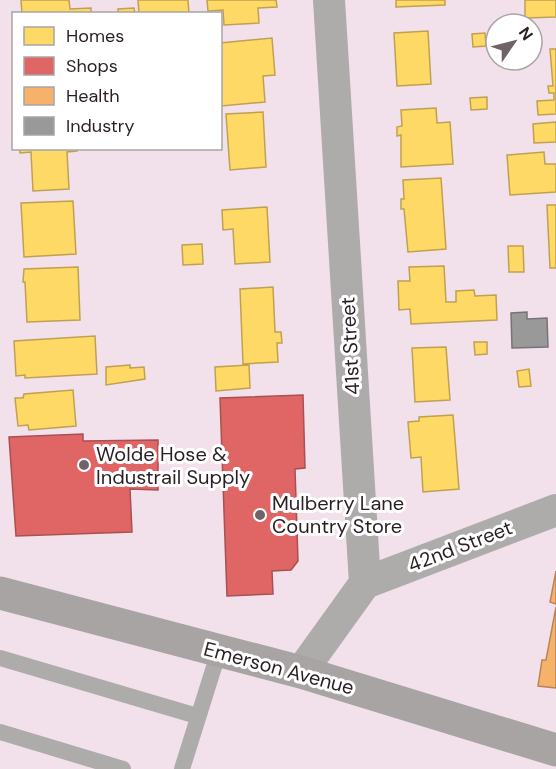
<svg xmlns="http://www.w3.org/2000/svg" width="556" height="769" font-family="'DM Sans',sans-serif">
	<style>
		.homes { fill: #ffd966; stroke: #bfa152; stroke-width: 1.5 }
		.shops { fill: #e06666; stroke: #a95052; stroke-width: 1.5 }
		.health { fill: #f6b26b; stroke: #b88656; stroke-width: 1.5 }
		.industry { fill: #999; stroke: #777476; stroke-width: 1.5 }
		.lines { fill: none; stroke-linecap: round; stroke-linejoin: round }
		.lane { stroke: #aeabab; stroke-width: 16 }
		.street { stroke: #aeabab; stroke-width: 32 }
		.primary { stroke: #a8a4a4; stroke-width: 33 }
		.poi-dot { fill: #6f6269; stroke: #fff; stroke-width: 2 }
		.labels { text-anchor: middle; dominant-baseline: central; stroke-width: 6; stroke-linejoin: round; paint-order: stroke }
		.street-label { font-size: 20px; fill: #291e24; stroke: #fff }
		.poi-label { font-size: 20px; fill: #291e24; stroke: #fff; text-anchor: start }
	</style>
	<rect width="100%" height="100%" fill="#f2e0ea"/>
	<path class="homes" d="M21,0h48l1,9 21,-1v6h-69z
		M138,0h50l1,14h-50z
		M207,0h69l1,7 -19,1 1,15 -35,2 -1,-15 -15,1z
		M396,0h49v5l-49,2z
		M525,0h31v17l-31,1z
		M134,8l1,6h-17v-5z
		M428,31l3,53 -34,2 -3,-53z
		M485,33l1,13 -13,1 -1,-13z
		M272,38l3,37 -12,1 2,26 -44,4 -1,-63z
		M550,49h6v65l-18,1 -1,-14 17,-1v-7h-5l-1,-7h5z
		M487,97v12l-16,1 -1,-12z
		M436,108l1,15 13,-1 3,42 -52,3v-32l-4,1v-9l5,-1 -1,-16z
		M263,112l3,55 -36,3 -4,-56z
		M556,122v20l-22,1 -1,-19z
		M20,148h57v3l-10,1 2,37 -36,2 -2,-39 -11,1z
		M544,152l1,12h11v28l-46,3 -3,-40z
		M441,178l5,71 -38,3 -4,-43h-3v-10h3l-1,-19z
		M73,201l3,53 -52,3 -3,-54z
		M547,205h9v63h-6z
		M267,207l3,55 -35,2 -2,-35 -10,1 -1,-20z
		M202,244l1,20 -20,1 -1,-20z
		M508,246h15l1,26h-15z
		M444,266l2,36h10v-11l18,-1 1,6 21,-1 1,25 -86,4 -1,-15 -11,1 -1,-29h12l-1,-14z
		M78,267l2,53 -53,2 -2,-40h-2l1,-13z
		M273,287l2,45h6l1,11h-5l1,19 -35,2 -3,-75z
		M95,336l2,38 -72,4v-3l-9,1 -2,-35z
		M474,342h13v12l-12,1z
		M446,347l4,53 -35,2 -3,-54z
		M130,365v3l14,-1 1,12 -39,6v-18z
		M249,365l1,23 -34,3 -1,-24z
		M529,369l2,17 -12,1 -2,-16z
		M73,390l3,36 -47,4 -1,-5 -10,1 -3,-28h8l1,-4z
		M453,415l6,74 -36,3 -2,-35 -10,1 -3,-36 11,-1v-4z"/>
	<path class="shops" d="M303,395l2,73 -10,1 3,92 -7,9 -19,1 1,23 -46,2 -7,-198z
		M83,434v7l75,-1v50l-28,-1 2,43 -116,4 -7,-99z"/>
	<path class="health" d="M556,571v33l-6,-2z
		M556,607v81l-18,-2 4,-26h4z"/>
	<path class="industry" d="M527,312v7l20,-1 1,29 -36,1 -1,-35z"/>
	<g class="lines">
		<path class="lane" d="M0,658l197,58
			M0,732l123,37
			M182,769l37,-118"/>
		<path class="street" d="M365,583l191,-73
			M301,672l64,-89 -36,-583"/>
		<path class="primary" d="M0,593l301,79 255,78"/>
	</g>
	<g class="poi-dot">
		<circle cx="84" cy="465" r="6"/>
		<circle cx="260" cy="515" r="6"/>
	</g>
	<g class="labels">
		<g class="street-label">
			<text transform="translate(350 346) rotate(-93)">41st Street</text>
			<text transform="translate(460 546) rotate(-21)">42nd Street</text>
			<text transform="translate(279 668) rotate(15)">Emerson Avenue</text>
		</g>
		<g class="poi-label">
			<text x="96" y="454">Wolde Hose &amp;<tspan x="96" dy="23">Industrail Supply</tspan></text>
			<text x="272" y="503">Mulberry Lane<tspan x="272" dy="23">Country Store</tspan></text>
		</g>
	</g>
	<rect x="12" y="12" width="210" height="138" fill="#ffffff" stroke="#a9a5a7" stroke-width="1.5"/>
	<rect x="24" y="27" width="30" height="18" fill="#ffd966" stroke="#a9a5a7" stroke-width="1.5"/>
	<text x="66" y="42" font-size="18" fill="#291e24">Homes</text>
	<rect x="24" y="57" width="30" height="18" fill="#e06666" stroke="#a9a5a7" stroke-width="1.5"/>
	<text x="66" y="72" font-size="18" fill="#291e24">Shops</text>
	<rect x="24" y="87" width="30" height="18" fill="#f6b26b" stroke="#a9a5a7" stroke-width="1.5"/>
	<text x="66" y="102" font-size="18" fill="#291e24">Health</text>
	<rect x="24" y="117" width="30" height="18" fill="#999999" stroke="#a9a5a7" stroke-width="1.5"/>
	<text x="66" y="132" font-size="18" fill="#291e24">Industry</text>
	<g transform="translate(514 42) rotate(55)"><circle r="28" fill="#ffffff" stroke="#a9a5a7" stroke-width="1.5"/>
	<path d="M0-4.5L10 22L0 15L-10 22Z" fill="#6f6269"/>
	<text y="-9" font-size="16" font-weight="bold" text-anchor="middle" fill="#291e24">N</text>
	</g>
</svg>
